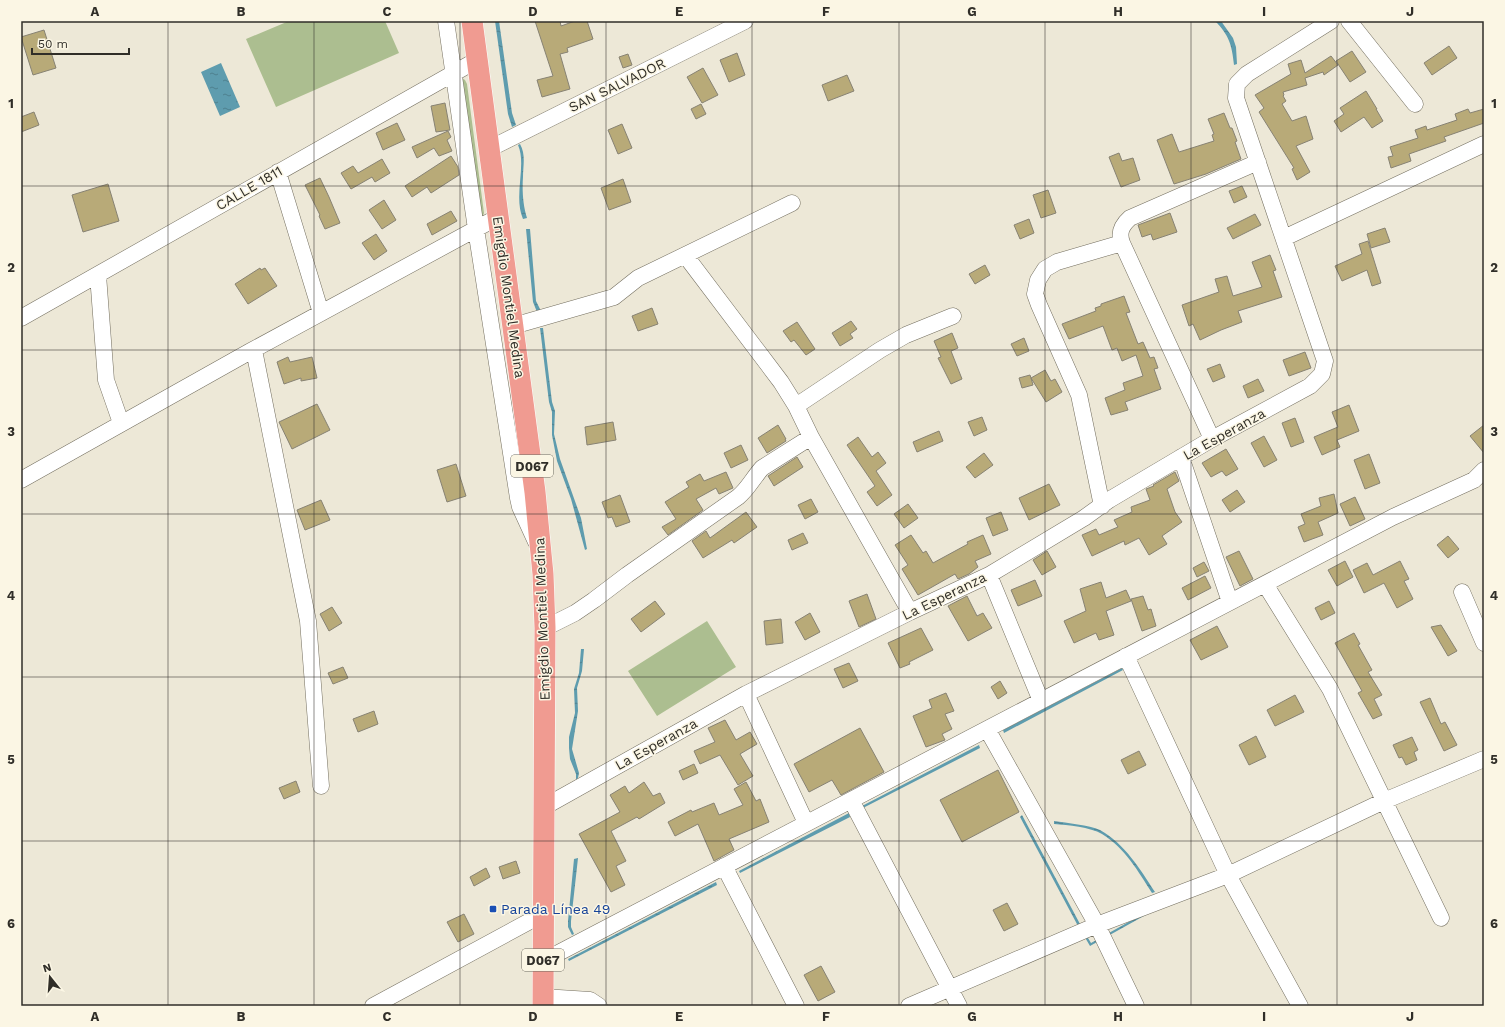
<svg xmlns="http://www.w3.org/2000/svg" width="1505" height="1027" font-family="'Work Sans',sans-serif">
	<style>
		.green { fill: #acbe90 }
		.water { fill: url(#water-ripples) }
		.building { fill: #b8aa78; stroke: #878273 }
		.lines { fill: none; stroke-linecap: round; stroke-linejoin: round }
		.minor-casing { stroke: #746f60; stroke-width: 17 }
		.major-casing { stroke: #fff; stroke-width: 22 }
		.minor { stroke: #fff; stroke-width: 16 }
		.major { stroke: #f09b91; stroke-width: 21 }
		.grid { fill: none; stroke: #302e28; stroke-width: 1; stroke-opacity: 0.55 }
		.transit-dot { fill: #1a4fb4; stroke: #fbf6e4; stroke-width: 1.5 }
		.labels { text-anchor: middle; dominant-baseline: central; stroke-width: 3; stroke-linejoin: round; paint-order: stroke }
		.shield { fill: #fbf6e4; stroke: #6d6a60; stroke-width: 1 }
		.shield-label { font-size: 13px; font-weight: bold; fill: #302e28 }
		.street-label { font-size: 14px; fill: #302e28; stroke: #fbf6e4 }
		.transit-label { font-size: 14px; fill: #164399; stroke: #fbf6e4; text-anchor: start }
		.neatline { fill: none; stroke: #302e28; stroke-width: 1.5 }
		.grid-label { font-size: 13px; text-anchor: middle; font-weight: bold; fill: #302e28 }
	</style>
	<defs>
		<pattern id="water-ripples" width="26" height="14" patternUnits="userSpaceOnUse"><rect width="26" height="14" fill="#5e9cae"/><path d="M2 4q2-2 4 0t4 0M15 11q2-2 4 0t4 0" fill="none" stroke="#4e808e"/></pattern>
	</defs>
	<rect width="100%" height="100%" fill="#ede8d7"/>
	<path class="green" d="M289,21h96l14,32 -123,54 -30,-68z
		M462,78l3,2 2,4 17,129 -2,6z
		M707,621l29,46 -79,49 -29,-45z"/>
	<path class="water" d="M495,21h4l13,92 4,12 -4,2 -4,-13z
		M1215,21h6l12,17 3,9 1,17 -3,1c-2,-20 -5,-30 -19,-44z
		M221,63l19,44 -20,9 -19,-44z
		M520,144c6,11 3,21 3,33 -1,13 0,29 4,41l-4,1c-10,-23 4,-54 -5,-74z
		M526,229h4l6,72 5,10 -4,1 -4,-10z
		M540,328h3l9,74 3,9 -1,23 6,25 21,59 6,31 -2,1 -14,-51 -14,-38 -5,-26v-23l-3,-10z
		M581,649h3l-2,22 -5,17 1,23 -6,38 7,24 -1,5 -2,2v-6l-6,-15 -1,-11v-11l6,-24 -1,-24 5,-16z
		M1122,668l1,2 -119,63 -1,-3z
		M979,745l1,3 -117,60 -1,-2z
		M849,813l1,4 -110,56 -1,-2z
		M1022,815l58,109 -2,2 -58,-109z
		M1054,821c13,2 35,4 46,9 25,14 40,39 55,62l-3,1c-14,-22 -27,-45 -50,-59 -12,-7 -34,-9 -48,-10z
		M578,858l-7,63v6l3,7 -2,1 -4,-8v-6l6,-62z
		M1225,880l66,126 -67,-123 -73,29 -61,34 -7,-12 2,-1 6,10 59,-33z
		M716,882l1,3 -148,76 -1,-2z"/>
	<path class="building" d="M535,21h25l1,5 14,-5h12l6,18 -26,9 1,4 -8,2 10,35 -28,8 -5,-17 16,-4z
		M44,30l12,38 -23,7 -12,-38z
		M1449,46l8,12 -25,17 -8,-12z
		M1352,51l14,21 -16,10 -14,-21z
		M737,53l8,22 -16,7 -9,-22z
		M628,54l4,11 -9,3 -4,-11z
		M1331,56l7,9 -14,10 -1,-3 -18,6 2,7 -24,7 1,3 -1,1 3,5 -4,3 10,17 14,-5 7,23 -17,7 14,26 -13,8 -5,-11 2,-1 -35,-56 5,-4 -9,-13 36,-21 -3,-10 13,-4 4,13z
		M703,68l15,27 -16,8 -15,-26z
		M847,75l7,16 -26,10 -6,-16z
		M1366,91l11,18h-1l7,12 -11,7 -8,-11 -23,15 -7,-11 10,-7 -4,-6z
		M445,103l5,27 -14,2 -5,-26z
		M701,104l5,10 -10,5 -5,-10z
		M1468,109l2,4 14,-4v14l-40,14 2,4 -37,13 2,7 -20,7 -3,-11 5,-1 -3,-9 28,-9 -3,-8 11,-4 1,4 30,-10 -2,-6z
		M34,112l5,13 -18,7v-15z
		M1224,113l6,15h2l5,13 -2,1 6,17 -35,15 -32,10 -17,-44 15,-6 7,18 35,-11 -2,-6 2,-1 -6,-15z
		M397,123l8,17 -22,10 -7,-17z
		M622,124l10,24 -14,6 -10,-24z
		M448,131l3,6 -4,3 5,11 -13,5 -5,-8 -17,10 -5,-11z
		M1119,153l3,8 11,-3 7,22 -19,7 -12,-30z
		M451,156l7,11 1,8 -28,18 -4,-6 -15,10 -7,-11z
		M382,159l8,14 -15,9 -3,-5 -21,12 -10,-16 12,-7 5,7z
		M320,178l9,19 11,26 -15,6 -6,-13 1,-1 -15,-30z
		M623,179l8,23 -22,8 -8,-22z
		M108,184l11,37 -36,11 -11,-37z
		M1242,186l5,11 -13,6 -5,-12z
		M1048,190l8,23 -15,5 -8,-23z
		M384,200l12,20 -14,9 -13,-19z
		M451,211l6,10 -25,14 -5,-11z
		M1170,213l7,19 -24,8 -2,-6 -9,3 -4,-12z
		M1255,214l6,11 -28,14 -6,-11z
		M1029,219l5,14 -14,6 -6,-14z
		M1385,228l5,14 -19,6 -4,-14z
		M376,234l11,17 -13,9 -12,-17z
		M1368,241l13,42 -9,3 -5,-16 -25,11 -7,-15 27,-12 -3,-10z
		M1270,255l6,15 -3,1 9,26 -44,14 4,11 -21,8 -21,10 -7,-16 -4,2 -7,-21 37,-13 -4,-13 12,-3 6,20 29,-9 -10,-25z
		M985,265l5,10 -15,9 -6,-10z
		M260,268l1,2 4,-2 12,18 -29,18 -13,-20z
		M1124,296l6,16 -4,1 12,31 5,-2 7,16 4,-1 4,11 -4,1 7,20 -36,13 3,8 -17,5 -6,-17 20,-8 -2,-7 20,-7 -7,-21 -14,6 -5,-13 -5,2 -9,-24 -34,13 -7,-15 34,-13 -1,-3 6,-2v-2z
		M652,308l6,16 -20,7 -6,-15z
		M851,321l6,8 -7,5 3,4 -13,8 -8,-13z
		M797,322l18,27 -9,6 -12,-15 -3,2 -8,-11z
		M952,333l6,15 -7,3 11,28 -11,5 -13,-26 3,-1 -7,-16z
		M1024,338l5,13 -12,5 -6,-12z
		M1305,352l6,16 -22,8 -6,-16z
		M288,357l2,5 22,-5 5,21 -16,3v-3l-17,6 -7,-22z
		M1220,364l5,13 -12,5 -6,-13z
		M1045,370l6,11 4,-2 7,13 -16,10 -15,-24 2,7 -11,3 -3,-10 11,-3 1,3z
		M1258,379l6,12 -16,7 -5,-12z
		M317,404l13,26 -38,19 -13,-27z
		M1349,405l10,26 -22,9 3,7 -18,8 -8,-18 24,-10 -6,-15z
		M982,417l5,13 -13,6 -6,-14z
		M1295,418l9,24 -13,5 -9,-24z
		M613,422l3,18 -29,5 -2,-18z
		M778,425l8,14h-1l1,2 -19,12 -9,-15z
		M1484,425v28l-14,-17z
		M939,431l4,10 -26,11 -4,-10z
		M1264,436l13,24 -13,7 -13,-24z
		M858,437l14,20 6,-5 8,11 -10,8 16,24 -15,11 -10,-14 8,-6 -28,-41z
		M741,445l7,15 -17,8 -7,-15z
		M1226,449l12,20 -12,7 -4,-5 -11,6 -9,-14z
		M984,453l9,12 -18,13 -9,-11z
		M1369,454l11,29 -15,6 -11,-29z
		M797,457l6,10 -29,19 -6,-10z
		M456,464l10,32 -19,6 -10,-32z
		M726,472l7,16 -14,6 -3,-6 -20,11 7,11 -35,25 -6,-8 14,-8 -11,-17 24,-15 -3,-5 14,-8 4,7z
		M1175,472l4,9 -12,8 8,23 7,10 -20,14 5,8 -18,11 -10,-17 -14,7 -1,-4 -32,15 -10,-21 14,-6 3,6 19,-8 -4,-7 18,-8 -1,-5 19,-7 -4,-11 8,-3 -1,-1z
		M1049,484l11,21 -31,15 -10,-22z
		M1237,490l8,12 -15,10 -8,-12z
		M1334,494l4,19 -20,9 5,13 -19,7 -6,-15 7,-3 -4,-10 20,-8 -2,-8z
		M620,495l10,27 -14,5 -4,-10 -4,1 -6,-16z
		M1355,497l10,22 -15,7 -10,-22z
		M811,499l7,13 -13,7 -7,-14z
		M321,500l9,20 -25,10 -8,-20z
		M908,504l10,14 -14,10 -10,-14z
		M746,512l11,15 -23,16 -2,-3 -29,18 -11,-17 14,-10 4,7z
		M1001,512l7,18 -15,6 -7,-18z
		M803,533l5,10 -16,7 -4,-10z
		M911,535l12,18 3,-2 7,12 35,-19 -1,-2 16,-7 8,19 -16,7 3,6 -9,7 -11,5 -3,-5 -37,21 -16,-26 6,-4 -13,-20z
		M1448,536l11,13 -11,9 -11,-13z
		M1047,551l9,16 -14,8 -9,-15z
		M1239,551l14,28 -13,7 -14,-29z
		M1345,561l8,16 -16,9 -9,-16z
		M1400,561l9,18 -5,2 9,18 -16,9 -13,-25 -20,10 -11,-23 14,-7 6,12z
		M1204,562l5,9 -12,6 -4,-9z
		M1205,576l6,12 -23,12 -6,-12z
		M1035,580l7,16 -24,10 -7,-16z
		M1101,582l5,16 20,-8 5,11 -25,10 8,24 -15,5 -3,-7 -22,10 -10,-22 22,-10 -6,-22z
		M867,594l9,25 -17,8 -10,-26z
		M967,596l10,20 6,-3 9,15 -24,13 -20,-35z
		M1143,596l5,14 3,-1 5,17 -14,5 -11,-32z
		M655,601l10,13 -24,18 -10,-13z
		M1329,601l6,12 -14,7 -6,-12z
		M332,607l10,16 -13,8 -9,-17z
		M810,613l10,19 -15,8 -10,-18z
		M781,619l2,24 -17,2 -2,-24z
		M1441,625l16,26 -9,5 -17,-29z
		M1217,626l11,21 -27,13 -11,-20z
		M921,628l12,22 -24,12 1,2 -10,4 -12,-25z
		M1354,633l6,11 -2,1 14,25 -4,2 14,23 -8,4 8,16 -9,4 -15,-26 4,-2 -27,-48z
		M849,663l9,18 -15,7 -9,-19z
		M343,667l5,11 -15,6 -5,-11z
		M1000,681l7,12 -9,6 -7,-12z
		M946,693l8,18 -9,3 7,15 -10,5 3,6 -19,7 -13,-31 19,-8 -3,-8z
		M1295,695l9,17 -29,14 -8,-16z
		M1430,698l11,26 4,-2 12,23 -13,6 -24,-49z
		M374,711l4,13 -20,8 -5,-13z
		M725,720l11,20 14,-8 7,12 -17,10 13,22 -15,9 -18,-30 -20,9 -6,-13 21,-9 -7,-14z
		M860,728l24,44 -43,23 -9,-15 -23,12 -15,-28z
		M1256,736l10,21 -17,8 -10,-20z
		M1412,737l6,13 -4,2 3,8 -11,5 -4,-8 -3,1 -6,-13z
		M1139,751l7,14 -18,9 -7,-14z
		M694,764l4,9 -15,7 -4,-9z
		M998,770l21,42 -57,30 -22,-42z
		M296,781l4,11 -16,7 -5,-11z
		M644,782l9,14 7,-3 5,10 -26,16 -2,-2 -26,14 15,30 -10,5 9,19 -14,7 -32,-58 41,-22 -10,-17 15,-9 4,7z
		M746,782l10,19 4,-2 9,23 -40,17 5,11 -20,11 -16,-37 -23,12 -7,-14 23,-12 1,2 22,-9 5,12 24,-10 -9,-16z
		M516,861l4,12 -17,6 -4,-12z
		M486,868l4,9 -16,9 -4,-9z
		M1007,903l11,21 -14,7 -11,-21z
		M464,914l10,20 -16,8 -11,-20z
		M821,966l14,26 -17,9 -14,-26z"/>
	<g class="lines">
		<defs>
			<path id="minor" d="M446,21l30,208 42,269 2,9 16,35
				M1349,21l66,83
				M489,149l256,-128
				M278,172l43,141
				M1284,238l200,-94
				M1122,243l90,196
				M685,255l96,127 15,24 15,31 99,175
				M98,275l8,105 15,43
				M21,318l456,-258
				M513,326l101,-29 24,-19 154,-75
				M254,350l54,271 13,165
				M796,406l84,-56 26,-15 47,-19
				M1181,457l49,145
				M21,480l228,-128 249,-135
				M1102,506l-23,-111 -40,-90 -4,-11 3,-14 7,-11 12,-7 65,-19c-4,-11 0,-18 8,-25l128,-56
				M989,575l52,126
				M1265,584l65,105 111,229
				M1462,592l22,51
				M545,628l30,-15 19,-13 33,-25 111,-78c10,-8 15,-19 24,-29l49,-31
				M1126,656l102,219 72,131
				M746,694l60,129
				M987,729l110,196 39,81
				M851,800l108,206
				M544,807l202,-113 164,-82 79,-37 95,-57 25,-18 103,-61 98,-53 12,-12 3,-13 -89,-263 1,-14 10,-10 84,-53
				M724,866l72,140
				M543,961l850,-444 81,-37 10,-10
				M543,997l47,3 9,6
				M373,1006l170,-92
				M909,1006l188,-81 131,-50 156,-74 100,-42"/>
			<path id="major" d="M472,21l63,471 8,82 2,54 -2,378"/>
		</defs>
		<use href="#minor" class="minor-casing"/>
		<use href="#major" class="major-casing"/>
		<use href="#minor" class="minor"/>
		<use href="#major" class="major"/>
	</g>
	<path class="grid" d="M168,21v985M314,21v985M460,21v985M606,21v985M752,21v985M899,21v985M1045,21v985M1191,21v985M1337,21v985M21,186h1463M21,350h1463M21,514h1463M21,677h1463M21,841h1463"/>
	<rect class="transit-dot" x="489" y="905" width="8" height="8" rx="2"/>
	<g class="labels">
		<g class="shield">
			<rect x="511" y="455" width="42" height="22" rx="3"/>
			<rect x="522" y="949" width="42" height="22" rx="3"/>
		</g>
		<g class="shield-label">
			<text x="532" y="466">D067</text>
			<text x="543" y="960">D067</text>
		</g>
		<g class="street-label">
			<text transform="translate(617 85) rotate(-26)">SAN SALVADOR</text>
			<text transform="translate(249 188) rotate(-30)">CALLE 1811</text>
			<text transform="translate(509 297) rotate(82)">Emigdio Montiel Medina</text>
			<text transform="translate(1224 434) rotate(-29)">La Esperanza</text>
			<text transform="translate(944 596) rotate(-26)">La Esperanza</text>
			<text transform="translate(542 619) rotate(-92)">Emigdio Montiel Medina</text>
			<text transform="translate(656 744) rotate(-29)">La Esperanza</text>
		</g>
		<g class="transit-label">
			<text x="501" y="909">Parada Línea 49</text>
		</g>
	</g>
	<rect width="1505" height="1027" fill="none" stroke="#fbf6e4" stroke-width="44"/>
	<g transform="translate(50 977) rotate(343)" stroke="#fbf6e4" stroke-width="3" paint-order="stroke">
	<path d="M0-3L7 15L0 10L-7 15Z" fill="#302e28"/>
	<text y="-6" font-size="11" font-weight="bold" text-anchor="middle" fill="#302e28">N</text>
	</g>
	<path d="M32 48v6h97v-6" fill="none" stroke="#302e28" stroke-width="2"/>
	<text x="38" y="48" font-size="12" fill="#302e28" stroke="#fbf6e4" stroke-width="3" paint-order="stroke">50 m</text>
	<rect x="22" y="22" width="1461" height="983" class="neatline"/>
	<g class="grid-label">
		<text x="95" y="16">A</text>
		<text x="241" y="16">B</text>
		<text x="387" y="16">C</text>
		<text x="533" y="16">D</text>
		<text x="679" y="16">E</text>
		<text x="826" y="16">F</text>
		<text x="972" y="16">G</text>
		<text x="1118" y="16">H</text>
		<text x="1264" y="16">I</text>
		<text x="1410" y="16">J</text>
		<text x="11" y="108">1</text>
		<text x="1494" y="108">1</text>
		<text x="11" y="272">2</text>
		<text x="1494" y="272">2</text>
		<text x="11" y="436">3</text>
		<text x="1494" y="436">3</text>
		<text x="11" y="600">4</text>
		<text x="1494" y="600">4</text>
		<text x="11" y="764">5</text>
		<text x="1494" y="764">5</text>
		<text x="11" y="928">6</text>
		<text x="1494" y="928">6</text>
		<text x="95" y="1021">A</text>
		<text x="241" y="1021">B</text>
		<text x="387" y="1021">C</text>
		<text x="533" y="1021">D</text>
		<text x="679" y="1021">E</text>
		<text x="826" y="1021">F</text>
		<text x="972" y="1021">G</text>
		<text x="1118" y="1021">H</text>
		<text x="1264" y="1021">I</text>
		<text x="1410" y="1021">J</text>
	</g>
</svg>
